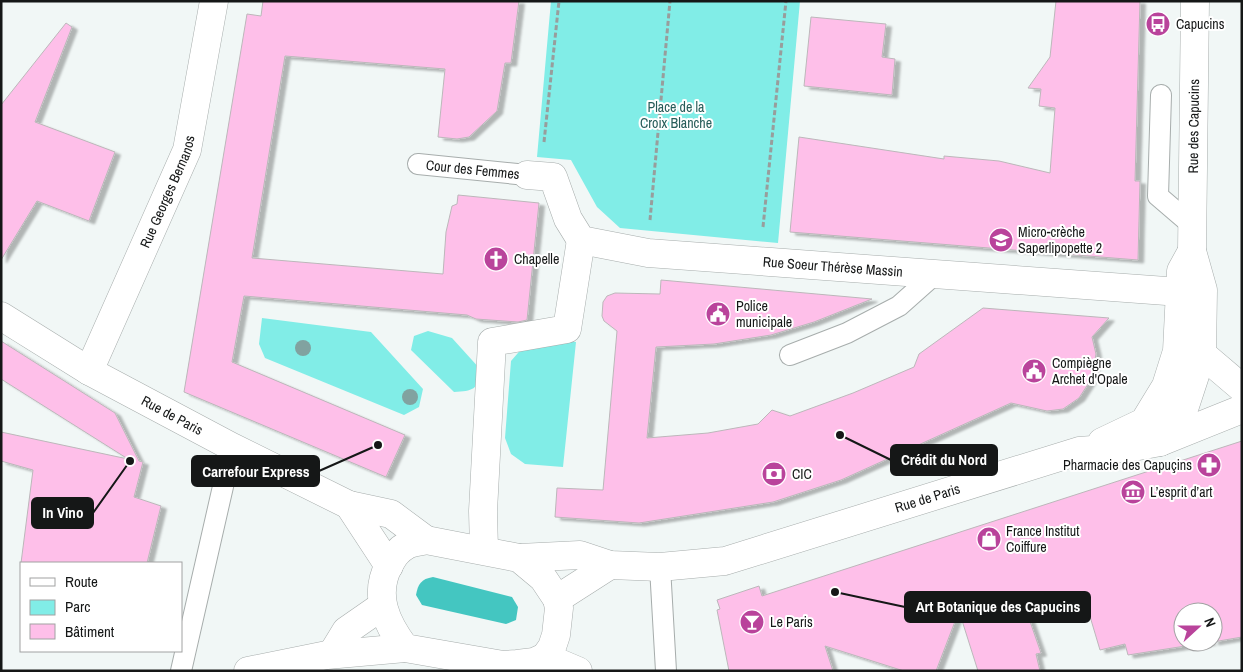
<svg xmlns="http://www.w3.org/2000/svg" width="1243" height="672" font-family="'Archivo Narrow',sans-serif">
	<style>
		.green { fill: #81ede7 }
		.water { fill: #44c6c1 }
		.building { fill: #febfe9; stroke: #bcb7ba; filter: url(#shadow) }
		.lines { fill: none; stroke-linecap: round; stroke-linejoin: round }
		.lane-casing { stroke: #a7adac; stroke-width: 22 }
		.street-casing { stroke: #a7adac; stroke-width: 29 }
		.secondary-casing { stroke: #a7adac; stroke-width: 29 }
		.path { stroke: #989d9c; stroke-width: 3; stroke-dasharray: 5 2.5; stroke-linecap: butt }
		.lane { stroke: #fff; stroke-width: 20 }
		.street { stroke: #fff; stroke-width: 28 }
		.secondary { stroke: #fff; stroke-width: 28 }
		.tree { fill: #81a2a0 }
		.labels { text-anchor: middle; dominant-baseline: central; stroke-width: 4; stroke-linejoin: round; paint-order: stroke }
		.poi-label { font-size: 14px; fill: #151717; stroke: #fff; text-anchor: start }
		.park-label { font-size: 14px; fill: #265c59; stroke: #fff }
		.street-label { font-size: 14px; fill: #151717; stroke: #fff }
		.leader { fill: none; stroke: #151717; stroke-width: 2 }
		.callout-dot { fill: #151717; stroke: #fff; stroke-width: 2 }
		.callout { fill: #151717; stroke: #151717; stroke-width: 2 }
		.callout-label { font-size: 15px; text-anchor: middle; font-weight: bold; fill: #fff }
	</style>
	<defs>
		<filter id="shadow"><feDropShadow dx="5.5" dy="3" stdDeviation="1" flood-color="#0004"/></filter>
	</defs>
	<rect width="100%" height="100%" fill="#f1f7f6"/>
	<path class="green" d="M551,1h249l-22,242 -158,-15 -23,-21 -26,-47 -34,-3z
		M262,318l109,14 52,57 -4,18 -15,8 -139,-57 -6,-14z
		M428,331l24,7 29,32c-3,20 -8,21 -27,22l-43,-42 3,-14z
		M542,339l34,3 -13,125 -38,-3 -14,-10 -6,-16 6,-77 13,-15z"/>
	<path class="water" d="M433,577l79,20 6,10 -2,13 -10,4 -84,-19 -6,-10c2,-11 5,-16 17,-18z"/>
	<path class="building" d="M263,1h256l-8,62h-6l-8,48 -28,26 -12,2 -19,-2 7,-68 -160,-13 -33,202 191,16 3,-42 6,-26 5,-2 1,-9 81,8 -12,117 -9,2 -42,-3 -9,-4 -223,-19 -12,66 173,73 -19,42 -202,-85 63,-378 14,2z
		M1056,1h84l-5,180h5l-2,79 -348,-28 9,-95 145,22v-3l55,5 51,12 5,-65 -16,-2 2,-17 -13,-1 22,-31z
		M811,17l75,7 -4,33 13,2 -3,36 -88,-9z
		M66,23l6,4 -37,95 80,30 -26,69 -52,-20 -36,59v-155z
		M661,280l211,19 -58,23 -43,13 -57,9 -58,3 -9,91 61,-5 50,-9 14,-14 18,6 63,-23 61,-26 5,-13 64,-46 126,10 -17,19 4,17 -4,24 -13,20 -16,11 -16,2 -36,-8 -170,77 -68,22 -134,21 -84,-6 2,-29 46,2 14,-159 -13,-10 -2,-5 1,-14 4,-6 8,-3 45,1z
		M1,341l114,72 24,48 4,1 -9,35 27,9 -14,57h-126l12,-93 -32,-9v-29l127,27 -127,-80z
		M1242,441v196l-29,5v-30h-30v30h28l-83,13 -3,-11 -25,6 -17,-57 -57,17 15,43 -5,1 4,17h-62l-19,-60 -23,60h-32l-79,-25 8,25h-104l-12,-61 3,-1 -3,-9 42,-14 3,10z"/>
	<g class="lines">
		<defs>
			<g id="lane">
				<path d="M1161,95l-3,101 35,30"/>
				<path id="s1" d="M418,164l109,11"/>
				<path d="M790,355l57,-22 52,-27 36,-32"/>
				<path d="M660,567l6,104"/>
				<path d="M181,671l51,-224"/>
			</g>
			<g id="street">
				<path id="s2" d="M527,175l26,2 15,42 13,21 67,13 532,39"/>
				<path id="s3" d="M89,371l98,-221 27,-149"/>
				<path d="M484,550l-1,-39 9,-169 75,-13 14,-89"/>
				<path d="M332,654l14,-23 36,-25"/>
				<path d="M545,657l33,14"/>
				<path d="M248,671l79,-16 78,-7"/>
			</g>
			<g id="secondary">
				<path id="s4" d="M1,316l88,55 143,76 117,58 42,9 35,26"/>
				<path d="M1186,352l16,2 40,34"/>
				<path d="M1102,442l42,-20 22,-36 11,-35 4,-80 11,-20"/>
				<path id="s5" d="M1160,442l24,-33 18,-55 1,-64 -11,-39 3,-250"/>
				<path d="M349,505l40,61"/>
				<path d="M426,540l93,18 24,20 14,21 2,9 -3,27 -4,12 -7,10 -11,5 -17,2 -14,1 -98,-17c-19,-25 -32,-53 -16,-83 5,-9 9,-15 18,-20 6,-3 13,-3 19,-5z"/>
				<path id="s6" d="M519,558l61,-3 30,10 50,2 65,-6 354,-110 54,-4 27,-5 82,-33"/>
				<path d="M557,599l53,-34"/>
			</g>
		</defs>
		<use href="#lane" class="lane-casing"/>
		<use href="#street" class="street-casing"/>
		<use href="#secondary" class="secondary-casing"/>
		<path class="path" d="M544,142l15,-141
			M650,220l20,-219
			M763,227l23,-226"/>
		<use href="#lane" class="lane"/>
		<use href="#street" class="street"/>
		<use href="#secondary" class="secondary"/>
	</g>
	<g class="tree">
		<circle cx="303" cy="348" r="8"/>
		<circle cx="410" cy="397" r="8"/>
	</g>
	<defs>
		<symbol id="bus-disc" viewBox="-11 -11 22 22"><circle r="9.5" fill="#b9439b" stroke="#fff"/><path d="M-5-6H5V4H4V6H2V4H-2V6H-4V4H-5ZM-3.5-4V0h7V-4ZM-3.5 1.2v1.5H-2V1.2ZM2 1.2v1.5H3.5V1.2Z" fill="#fff"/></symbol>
		<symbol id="school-disc" viewBox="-11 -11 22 22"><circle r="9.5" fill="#b9439b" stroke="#fff"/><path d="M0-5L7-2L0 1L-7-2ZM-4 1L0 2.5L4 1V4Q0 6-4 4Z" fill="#fff"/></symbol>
		<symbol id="church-disc" viewBox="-11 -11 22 22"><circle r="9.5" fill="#b9439b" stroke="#fff"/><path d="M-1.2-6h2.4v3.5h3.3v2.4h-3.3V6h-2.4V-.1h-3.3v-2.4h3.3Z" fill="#fff"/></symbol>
		<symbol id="civic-disc" viewBox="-11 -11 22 22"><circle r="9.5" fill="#b9439b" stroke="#fff"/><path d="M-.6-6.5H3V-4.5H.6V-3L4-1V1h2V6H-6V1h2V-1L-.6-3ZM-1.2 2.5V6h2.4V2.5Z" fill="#fff"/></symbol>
		<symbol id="pharmacy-disc" viewBox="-11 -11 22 22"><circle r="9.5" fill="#b9439b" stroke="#fff"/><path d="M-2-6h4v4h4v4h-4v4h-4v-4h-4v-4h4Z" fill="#fff"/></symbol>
		<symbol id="bank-disc" viewBox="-11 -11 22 22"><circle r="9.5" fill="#b9439b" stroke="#fff"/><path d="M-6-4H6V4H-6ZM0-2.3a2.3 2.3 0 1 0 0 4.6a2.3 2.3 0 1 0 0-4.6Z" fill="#fff"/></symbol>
		<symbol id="museum-disc" viewBox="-11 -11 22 22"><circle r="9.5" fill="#b9439b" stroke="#fff"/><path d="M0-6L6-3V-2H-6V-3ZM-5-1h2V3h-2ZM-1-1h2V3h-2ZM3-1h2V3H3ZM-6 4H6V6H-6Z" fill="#fff"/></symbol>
		<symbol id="shop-disc" viewBox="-11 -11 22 22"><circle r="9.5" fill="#b9439b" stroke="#fff"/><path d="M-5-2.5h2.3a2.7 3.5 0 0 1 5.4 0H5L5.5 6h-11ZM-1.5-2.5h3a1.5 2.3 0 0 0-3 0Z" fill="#fff"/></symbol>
		<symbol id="bar-disc" viewBox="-11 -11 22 22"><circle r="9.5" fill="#b9439b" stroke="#fff"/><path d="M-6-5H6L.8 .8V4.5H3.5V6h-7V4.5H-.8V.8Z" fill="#fff"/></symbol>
	</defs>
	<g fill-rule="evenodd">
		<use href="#bus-disc" x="1144" y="10" width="28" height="28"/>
		<use href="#school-disc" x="987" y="226" width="28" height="28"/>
		<use href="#church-disc" x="482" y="245" width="28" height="28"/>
		<use href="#civic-disc" x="704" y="300" width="28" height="28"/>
		<use href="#civic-disc" x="1020" y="357" width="28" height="28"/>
		<use href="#pharmacy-disc" x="1195" y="451" width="28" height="28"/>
		<use href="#bank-disc" x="760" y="460" width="28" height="28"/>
		<use href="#museum-disc" x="1119" y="478" width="28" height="28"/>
		<use href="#shop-disc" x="975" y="525" width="28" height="28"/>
		<use href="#bar-disc" x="738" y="608" width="28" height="28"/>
	</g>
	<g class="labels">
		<g class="poi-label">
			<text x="1176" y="24">Capucins</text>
			<text x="1018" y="232">Micro-crèche<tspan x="1018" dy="16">Saperlipopette 2</tspan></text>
			<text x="514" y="259">Chapelle</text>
			<text x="736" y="306">Police<tspan x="736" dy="16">municipale</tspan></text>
			<text x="1052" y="363">Compiègne<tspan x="1052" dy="16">Archet d'Opale</tspan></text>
			<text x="1192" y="465" text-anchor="end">Pharmacie des Capuçins</text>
			<text x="792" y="474">CIC</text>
			<text x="1150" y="492">L’esprit d’art</text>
			<text x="1006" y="531">France Institut<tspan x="1006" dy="16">Coiffure</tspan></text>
			<text x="770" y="622">Le Paris</text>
		</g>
		<g class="park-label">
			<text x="676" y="107">Place de la<tspan x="676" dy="16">Croix Blanche</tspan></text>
		</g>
		<g class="street-label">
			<text stroke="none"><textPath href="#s5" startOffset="328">Rue des Capucins</textPath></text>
			<text stroke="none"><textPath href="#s1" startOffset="55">Cour des Femmes</textPath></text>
			<text stroke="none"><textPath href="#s3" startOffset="196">Rue Georges Bernanos</textPath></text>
			<text stroke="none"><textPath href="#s2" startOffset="349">Rue Soeur Thérèse Massin</textPath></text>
			<text stroke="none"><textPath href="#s4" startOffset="198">Rue de Paris</textPath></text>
			<text stroke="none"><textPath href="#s6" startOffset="420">Rue de Paris</textPath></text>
		</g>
	</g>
	<path class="leader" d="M840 435L891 460M378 445L319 471M130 461L93 513M835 592L905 607"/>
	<g class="callout-dot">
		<circle cx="840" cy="435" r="5"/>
		<circle cx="378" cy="445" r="5"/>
		<circle cx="130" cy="461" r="5"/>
		<circle cx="835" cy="592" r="5"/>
	</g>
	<g class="callout">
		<rect x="891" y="445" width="106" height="30" rx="5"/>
		<rect x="192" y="456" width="127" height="30" rx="5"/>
		<rect x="32" y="498" width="61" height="30" rx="5"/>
		<rect x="905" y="592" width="185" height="30" rx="5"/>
	</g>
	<g class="callout-label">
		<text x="944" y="465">Crédit du Nord</text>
		<text x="256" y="477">Carrefour Express</text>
		<text x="63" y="518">In Vino</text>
		<text x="998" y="612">Art Botanique des Capucins</text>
	</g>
	<rect width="1243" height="672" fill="none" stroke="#151717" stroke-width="5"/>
	<rect x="20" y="562" width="162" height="90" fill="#ffffff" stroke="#a1a2a2"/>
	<rect x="30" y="578" width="25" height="8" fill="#ffffff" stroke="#a1a2a2"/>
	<text x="65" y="587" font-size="15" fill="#151717">Route</text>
	<rect x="30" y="600" width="25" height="15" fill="#81ede7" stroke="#a1a2a2"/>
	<text x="65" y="612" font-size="15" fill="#151717">Parc</text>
	<rect x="30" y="624" width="25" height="15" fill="#febfe9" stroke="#a1a2a2"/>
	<text x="65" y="637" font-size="15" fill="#151717">Bâtiment</text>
	<g transform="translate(1198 627) rotate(69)"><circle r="24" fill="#ffffff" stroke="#a1a2a2"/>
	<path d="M0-4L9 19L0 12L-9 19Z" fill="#b9439b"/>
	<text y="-8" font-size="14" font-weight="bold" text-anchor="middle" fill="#151717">N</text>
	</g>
</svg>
